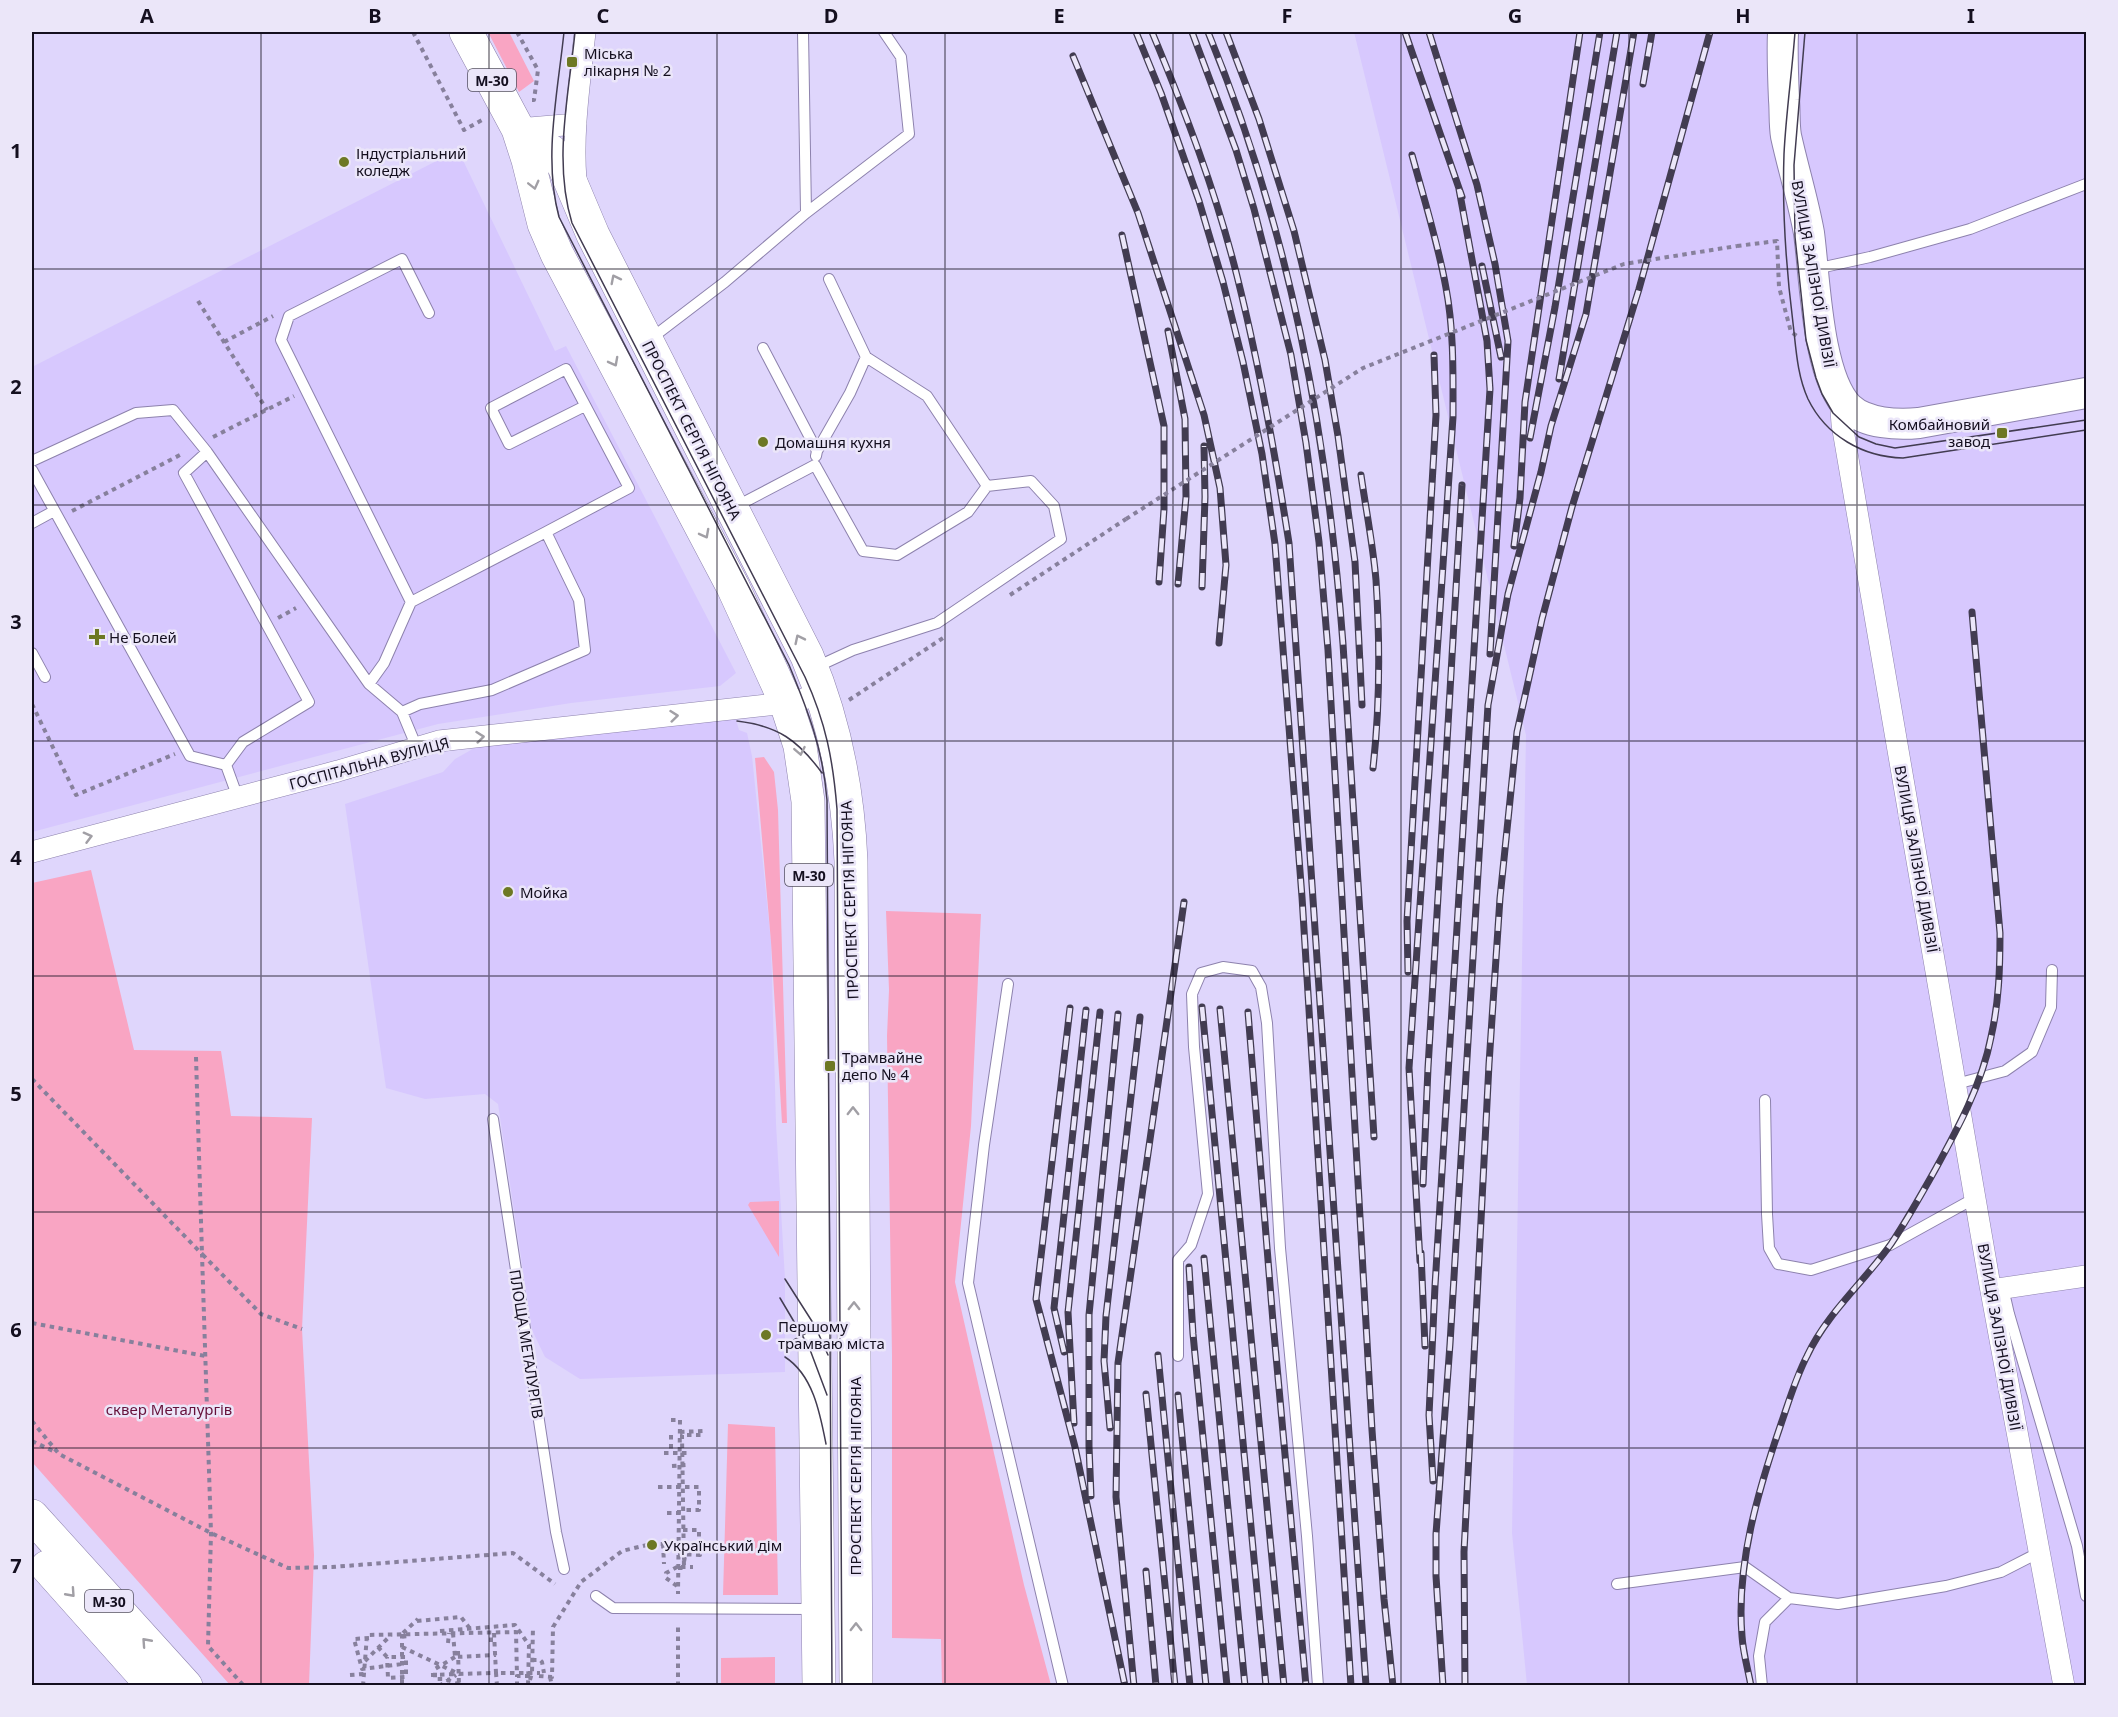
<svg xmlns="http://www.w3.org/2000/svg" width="2118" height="1717" font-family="'Noto Sans',sans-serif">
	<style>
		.built { fill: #d7c8fe }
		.green { fill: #f9a5c3 }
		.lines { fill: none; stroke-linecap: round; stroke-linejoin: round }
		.lane-casing { stroke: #8d82ad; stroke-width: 12 }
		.street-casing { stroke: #8d82ad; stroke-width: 22 }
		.secondary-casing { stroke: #8d82ad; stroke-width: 32 }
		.highway-casing { stroke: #8d82ad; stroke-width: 34 }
		.path { stroke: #87809c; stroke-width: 4; stroke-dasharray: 4.5 4.5; stroke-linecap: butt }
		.lane { stroke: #fff; stroke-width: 10 }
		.street { stroke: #fff; stroke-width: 21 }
		.secondary { stroke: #fff; stroke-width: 30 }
		.highway { stroke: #fff; stroke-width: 33 }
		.tram { stroke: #423c51; stroke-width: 1.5 }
		.rail-casing { stroke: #423c51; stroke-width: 7 }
		.rail { stroke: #ebe6f9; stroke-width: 4.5; stroke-dasharray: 14; stroke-linecap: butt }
		.path-bridge { stroke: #87809c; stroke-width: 4; stroke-dasharray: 4.5 4.5; stroke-linecap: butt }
		.oneway { stroke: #a19fa5 }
		.grid { fill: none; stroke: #140f1f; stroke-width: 1.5; stroke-opacity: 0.55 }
		.poi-dot { fill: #6d7824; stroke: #ebe6f9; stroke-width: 2 }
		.labels { text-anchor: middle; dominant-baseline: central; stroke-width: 5; stroke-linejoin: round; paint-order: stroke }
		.shield { fill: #ebe6f9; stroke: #545060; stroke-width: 1.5 }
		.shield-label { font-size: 14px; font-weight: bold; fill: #140f1f }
		.poi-label { font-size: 15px; fill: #140f1f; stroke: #ebe6f9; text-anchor: start }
		.street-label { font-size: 15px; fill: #140f1f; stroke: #ebe6f9 }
		.park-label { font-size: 15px; fill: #66103a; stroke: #ebe6f9 }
		.neatline { fill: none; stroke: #140f1f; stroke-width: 2 }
		.grid-label { font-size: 20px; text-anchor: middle; font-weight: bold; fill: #140f1f }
	</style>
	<rect width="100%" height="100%" fill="#dfd6fc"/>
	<path class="built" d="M1354,32h732v1653h-559l-15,-152 14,-798z
		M458,150l97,201 11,-5 170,327 -16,13 -149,17 -133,21 -406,108v-465z
		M734,713l5,17 8,3 5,23 19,186 5,182 9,155v93l-205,7 -35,-22 -13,-27 -34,-226 -13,-10 -60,5 -39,-11 -41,-284 98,-32 12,-13 23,-13z"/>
	<path class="green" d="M488,32h21l25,49 -15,11z
		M764,757l10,15 4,38 9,313h-5l-11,-181 -16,-184z
		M91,870l43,180 87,1 10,65 81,2 -10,211 12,226 -5,130h-79l-198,-223v-579z
		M886,911l95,3 -10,212 -16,156 69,303 27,100h-109l-1,-46 -49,-1v-283l-5,-319 2,-46z
		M779,1201v56l-31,-52 2,-3z
		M728,1424l47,3 3,168h-55z
		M775,1657v28h-54v-27z"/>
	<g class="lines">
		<defs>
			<path id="lane" d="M806,213l103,-79 -8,-77 -17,-25
				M1815,269l55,-12 100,-28 116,-45
				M829,279l37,78
				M649,340l76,-58 81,-69 -3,-181
				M763,348l54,103 -1,5
				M817,451l33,-58 16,-36 61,39 60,90
				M207,452l-23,21 125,229 -66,40 -17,23
				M32,461l104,-48 37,-3 34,42 162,232 33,28 15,36
				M32,470l158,286 36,9 12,33
				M735,507l80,-42 48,86 34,4 71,-43 19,-26 44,-5 23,25 7,33 -124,84 -84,27 -39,18
				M32,523l22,-12
				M411,602l-130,-262 8,-24 113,-57 27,54
				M32,653l13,24
				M369,684l15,-21 27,-61 135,-70
				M402,712l18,-8 72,-14 93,-40 -6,-50 -33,-68 83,-44 -63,-119 -75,39 18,36 76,-38
				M1008,984l-24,161 -16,138 95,403
				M1956,1084l49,-13 27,-19 19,-45 1,-37
				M1765,1100l2,114 2,34 9,16 33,6 79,-25 85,-47
				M493,1119l63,413 8,37
				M2003,1288l6,26 68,232 9,50
				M1178,1356v-96l13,-15 17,-51 -14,-147 -2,-53 9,-21 22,-6 29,4 9,16 6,36 13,225 27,288 11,150
				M1617,1584l128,-17 44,31 49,6 108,-18 55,-14 39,-20
				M596,1596l17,12 202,1
				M1762,1686l-3,-30 6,-34 24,-24"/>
			<path id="street" d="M518,129l58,-5
				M576,180c-4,-49 4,-99 9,-148
				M1840,395l2,29 147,856 75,406
				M32,852l306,-81 101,-30 347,-38 18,-4 17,-9
				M1991,1290l95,-14"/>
			<path id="secondary" d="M1783,32c-1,22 0,45 1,68 1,11 0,24 2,36 7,32 17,64 23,97 6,45 8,143 40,175 17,16 49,17 70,15l167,-30"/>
			<path id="highway" d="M466,32l52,97 10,31 16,64 13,30 176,333 39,85 14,31 14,43 8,55 11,885
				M518,129l34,23 11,12 30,71 214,421c28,66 41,134 44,205l5,825
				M32,1516l154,170
				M47,1567l106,119"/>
		</defs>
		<use href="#lane" class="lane-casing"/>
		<use href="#street" class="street-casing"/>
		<use href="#secondary" class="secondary-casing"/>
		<use href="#highway" class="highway-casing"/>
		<path class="path" d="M413,32l51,98 20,-11
			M517,32l21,38 -4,30h-2
			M1737,246l40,-5 2,46 12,45 6,4
			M198,301l69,109
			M224,342l49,-26
			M213,437l81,-41
			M72,511l108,-56
			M1010,595l116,-76
			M278,618l18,-10
			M849,700l94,-62
			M32,704l44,91 99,-41
			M196,1057l6,197 59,60 41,15
			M32,1079l170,175 9,279 -3,113 36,40
			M32,1323l173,33
			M671,1420h9l-2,174
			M32,1421l27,33 152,79 77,35 44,-1 181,-14 42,31
			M680,1432l23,-1 -1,-3
			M671,1435v17
			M32,1441l23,11
			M664,1453h25
			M672,1466l15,-1
			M658,1487h41v23h-16
			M667,1513h14
			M683,1530h16v11
			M663,1544l1,20
			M678,1554l22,1v-5
			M684,1557v2l6,1
			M681,1567h12
			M678,1568h6l-2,-133h20
			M677,1586l-11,-8v-5l11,-6
			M417,1621l44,-4 10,13
			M440,1631l75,-6 14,20 -1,41
			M403,1633l15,-14
			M453,1633l2,24 41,-2
			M494,1633l2,40
			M402,1634v52
			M404,1634l1,9
			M369,1638l-15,1 8,30 40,-5
			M491,1642v-9
			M448,1643l1,-10
			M378,1647l9,10h19v20l-18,1 -1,-21
			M402,1647l57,27 33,-1
			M458,1651l1,35
			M455,1657l-20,12v10h10l18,7
			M532,1660h8l2,2 2,11
			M365,1661l26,-26
			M350,1675l14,-1
			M431,1675l27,-1
			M539,1676l13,1 1,-50 28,-45 41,-31 29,-7h33
			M550,1677l2,9
			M530,1680l2,-7 1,-46
			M363,1686l4,-51 149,-3 1,44
			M439,1686l17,-11
			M497,1686l-1,-13h44
			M517,1686v-10h14
			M678,1686v-63"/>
		<use href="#lane" class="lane"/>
		<use href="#street" class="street"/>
		<use href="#secondary" class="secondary"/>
		<use href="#highway" class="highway"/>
		<path class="tram" d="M564,32c-6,59 -21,127 -5,185l230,448c19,46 34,84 38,135l5,886
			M575,32c-6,62 -22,129 -3,191l233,454c21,46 28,83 32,132l5,877
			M1795,32c-3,41 -9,81 -11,122 -2,57 2,113 9,169 3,25 4,52 15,76 18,37 55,58 95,59l183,-28
			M1805,32l-11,133 1,72 11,103 10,38 6,16 11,19 26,24 17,7 19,4 191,-28
			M737,721c41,5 61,19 85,52
			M785,1279l30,47 13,29
			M780,1298l29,49 18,48
			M785,1345l23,-13
			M785,1357c28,18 35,56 41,87"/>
		<defs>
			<path id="rail" d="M1136,32l25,61 38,108 24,81 20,80 19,92 13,90 27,353 49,789
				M1152,32c33,79 64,160 85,244 22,88 38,177 52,267l77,1143
				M1192,32l44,118 18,59 37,146 15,88 13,99 9,108 44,780 12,169 9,87
				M1208,32c82,199 119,399 135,612l31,493
				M1226,32l33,87 35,112 31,129 13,76 17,126 7,143
				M1405,32l57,165
				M1429,32l48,153 18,79 13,77 -18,313
				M1073,56l65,157 66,202 16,73 6,77 -7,78
				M1643,84l9,-52
				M1412,155c12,44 26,88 34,133 8,42 7,86 7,129l-44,651 11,193
				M1122,235l42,191v83l-5,73
				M1482,266l19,91
				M1168,331l17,88 1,78 -8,87
				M1559,379l58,-347
				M1530,438l25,-131 45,-275
				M1361,475c5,35 12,70 15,105 4,62 4,126 -3,188
				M1514,546l6,-48 5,-96 55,-370
				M1202,587l3,-90 -1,-51
				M1408,972l-1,-51 29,-506 -2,-60
				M1202,1007l64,679
				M1070,1008l-34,291 39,148 50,239
				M1220,1009l64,677
				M1248,1012l25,310 33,364
				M1423,1184l5,-116 34,-583
				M1421,1253l4,93
				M1204,1258l41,428
				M1189,1267l4,67 34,352
				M1064,1352l-10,-44 32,-298
				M1158,1355l32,331
				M1146,1394l29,292
				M1178,1395l28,291
				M1074,1423l-6,-111 32,-300
				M1110,1428l-6,-67 2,-45 34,-299
				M1433,1481l-4,-66 6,-129 55,-897 -3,-48 -28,-152
				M1091,1496l-2,-50v-131l29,-301
				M1146,1571l10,115
				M1134,1686l-18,-189 2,-134 66,-461
				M1443,1686l-7,-110v-42l14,-190 38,-639 20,-111 33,-122 10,-46 35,-112 48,-282
				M1465,1686l-1,-134 25,-488 11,-166 17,-166 25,-113 30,-112 67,-218 71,-257
				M1751,1686c-3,-17 -8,-33 -9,-50 -6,-71 16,-145 39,-212 8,-23 15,-47 26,-68 20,-43 57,-74 84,-112 16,-24 30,-49 44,-74 23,-42 47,-86 56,-133 8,-35 9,-69 9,-104l-28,-321"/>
		</defs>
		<use href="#rail" class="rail-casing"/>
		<use href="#rail" class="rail"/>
		<path class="path-bridge" d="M1126,519l237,-151 261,-104 113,-18"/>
	</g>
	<defs><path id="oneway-chevron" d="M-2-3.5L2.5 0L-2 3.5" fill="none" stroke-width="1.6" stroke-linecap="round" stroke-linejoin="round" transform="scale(1.5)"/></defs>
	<g class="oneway">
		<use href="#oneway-chevron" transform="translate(534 185) rotate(76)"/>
		<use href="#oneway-chevron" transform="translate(615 279) rotate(-117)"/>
		<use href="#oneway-chevron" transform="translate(614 362) rotate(62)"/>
		<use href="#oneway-chevron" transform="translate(705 534) rotate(62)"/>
		<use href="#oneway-chevron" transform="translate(799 639) rotate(-116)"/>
		<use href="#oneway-chevron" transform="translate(674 716) rotate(-6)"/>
		<use href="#oneway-chevron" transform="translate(480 737) rotate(-6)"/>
		<use href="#oneway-chevron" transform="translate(800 751) rotate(79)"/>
		<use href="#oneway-chevron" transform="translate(88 837) rotate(-15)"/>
		<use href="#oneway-chevron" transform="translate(853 1111) rotate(-90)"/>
		<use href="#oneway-chevron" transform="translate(854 1306) rotate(-90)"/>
		<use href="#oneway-chevron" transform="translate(71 1593) rotate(48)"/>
		<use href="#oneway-chevron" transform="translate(856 1627) rotate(-90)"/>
		<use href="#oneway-chevron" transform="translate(146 1642) rotate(-132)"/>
	</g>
	<path class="grid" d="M261,32v1654M489,32v1654M717,32v1654M945,32v1654M1173,32v1654M1401,32v1654M1629,32v1654M1857,32v1654M32,269h2054M32,505h2054M32,741h2054M32,976h2054M32,1212h2054M32,1448h2054"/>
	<g class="poi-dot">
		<rect x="566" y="56" width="12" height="12" rx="3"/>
		<circle cx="344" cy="162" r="6"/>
		<rect x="1996" y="427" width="12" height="12" rx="3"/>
		<circle cx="763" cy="442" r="6"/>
		<path d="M94 628h6v6h6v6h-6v6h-6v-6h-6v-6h6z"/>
		<circle cx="508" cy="892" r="6"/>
		<rect x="824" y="1060" width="12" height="12" rx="3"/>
		<circle cx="766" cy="1335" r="6"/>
		<circle cx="652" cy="1545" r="6"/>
	</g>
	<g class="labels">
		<g class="shield">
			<rect x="468" y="69" width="48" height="22" rx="4.5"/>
			<rect x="785" y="864" width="48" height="22" rx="4.5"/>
			<rect x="85" y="1590" width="48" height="22" rx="4.5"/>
		</g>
		<g class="shield-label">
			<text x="492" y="80">М-30</text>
			<text x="809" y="875">М-30</text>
			<text x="109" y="1601">М-30</text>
		</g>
		<g class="poi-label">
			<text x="584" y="53">Міська<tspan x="584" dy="17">лікарня № 2</tspan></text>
			<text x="356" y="153">Індустріальний<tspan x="356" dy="17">коледж</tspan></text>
			<text x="1990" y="424" text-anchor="end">Комбайновий<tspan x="1990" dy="17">завод</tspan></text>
			<text x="775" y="442">Домашня кухня</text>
			<text x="109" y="637">Не Болей</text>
			<text x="520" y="892">Мойка</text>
			<text x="842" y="1057">Трамвайне<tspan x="842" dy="17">депо № 4</tspan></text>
			<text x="778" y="1326">Першому<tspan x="778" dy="17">трамваю міста</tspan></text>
			<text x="664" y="1545">Український дім</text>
		</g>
		<g class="street-label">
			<text transform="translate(1814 274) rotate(80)">ВУЛИЦЯ ЗАЛІЗНОЇ ДИВІЗІЇ</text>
			<text transform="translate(692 430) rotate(63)">ПРОСПЕКТ СЕРГІЯ НІГОЯНА</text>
			<text transform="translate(369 763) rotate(-15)">ГОСПІТАЛЬНА ВУЛИЦЯ</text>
			<text transform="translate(1917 859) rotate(80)">ВУЛИЦЯ ЗАЛІЗНОЇ ДИВІЗІЇ</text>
			<text transform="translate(849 900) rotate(-92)">ПРОСПЕКТ СЕРГІЯ НІГОЯНА</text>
			<text transform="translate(2000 1337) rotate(80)">ВУЛИЦЯ ЗАЛІЗНОЇ ДИВІЗІЇ</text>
			<text transform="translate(527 1344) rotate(81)">ПЛОЩА МЕТАЛУРГІВ</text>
			<text transform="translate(855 1476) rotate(-90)">ПРОСПЕКТ СЕРГІЯ НІГОЯНА</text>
		</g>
		<g class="park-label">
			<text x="169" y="1409">сквер Металургів</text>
		</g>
	</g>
	<rect width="2118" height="1717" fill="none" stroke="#ebe6f9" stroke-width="66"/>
	<rect x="33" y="33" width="2052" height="1651" class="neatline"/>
	<g class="grid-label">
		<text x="147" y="23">A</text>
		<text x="375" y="23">B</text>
		<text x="603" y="23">C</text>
		<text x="831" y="23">D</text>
		<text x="1059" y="23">E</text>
		<text x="1287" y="23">F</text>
		<text x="1515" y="23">G</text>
		<text x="1743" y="23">H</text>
		<text x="1971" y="23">I</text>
		<text x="16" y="158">1</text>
		<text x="16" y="394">2</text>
		<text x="16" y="629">3</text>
		<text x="16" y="865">4</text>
		<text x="16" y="1101">5</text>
		<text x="16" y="1337">6</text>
		<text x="16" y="1573">7</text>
	</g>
</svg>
